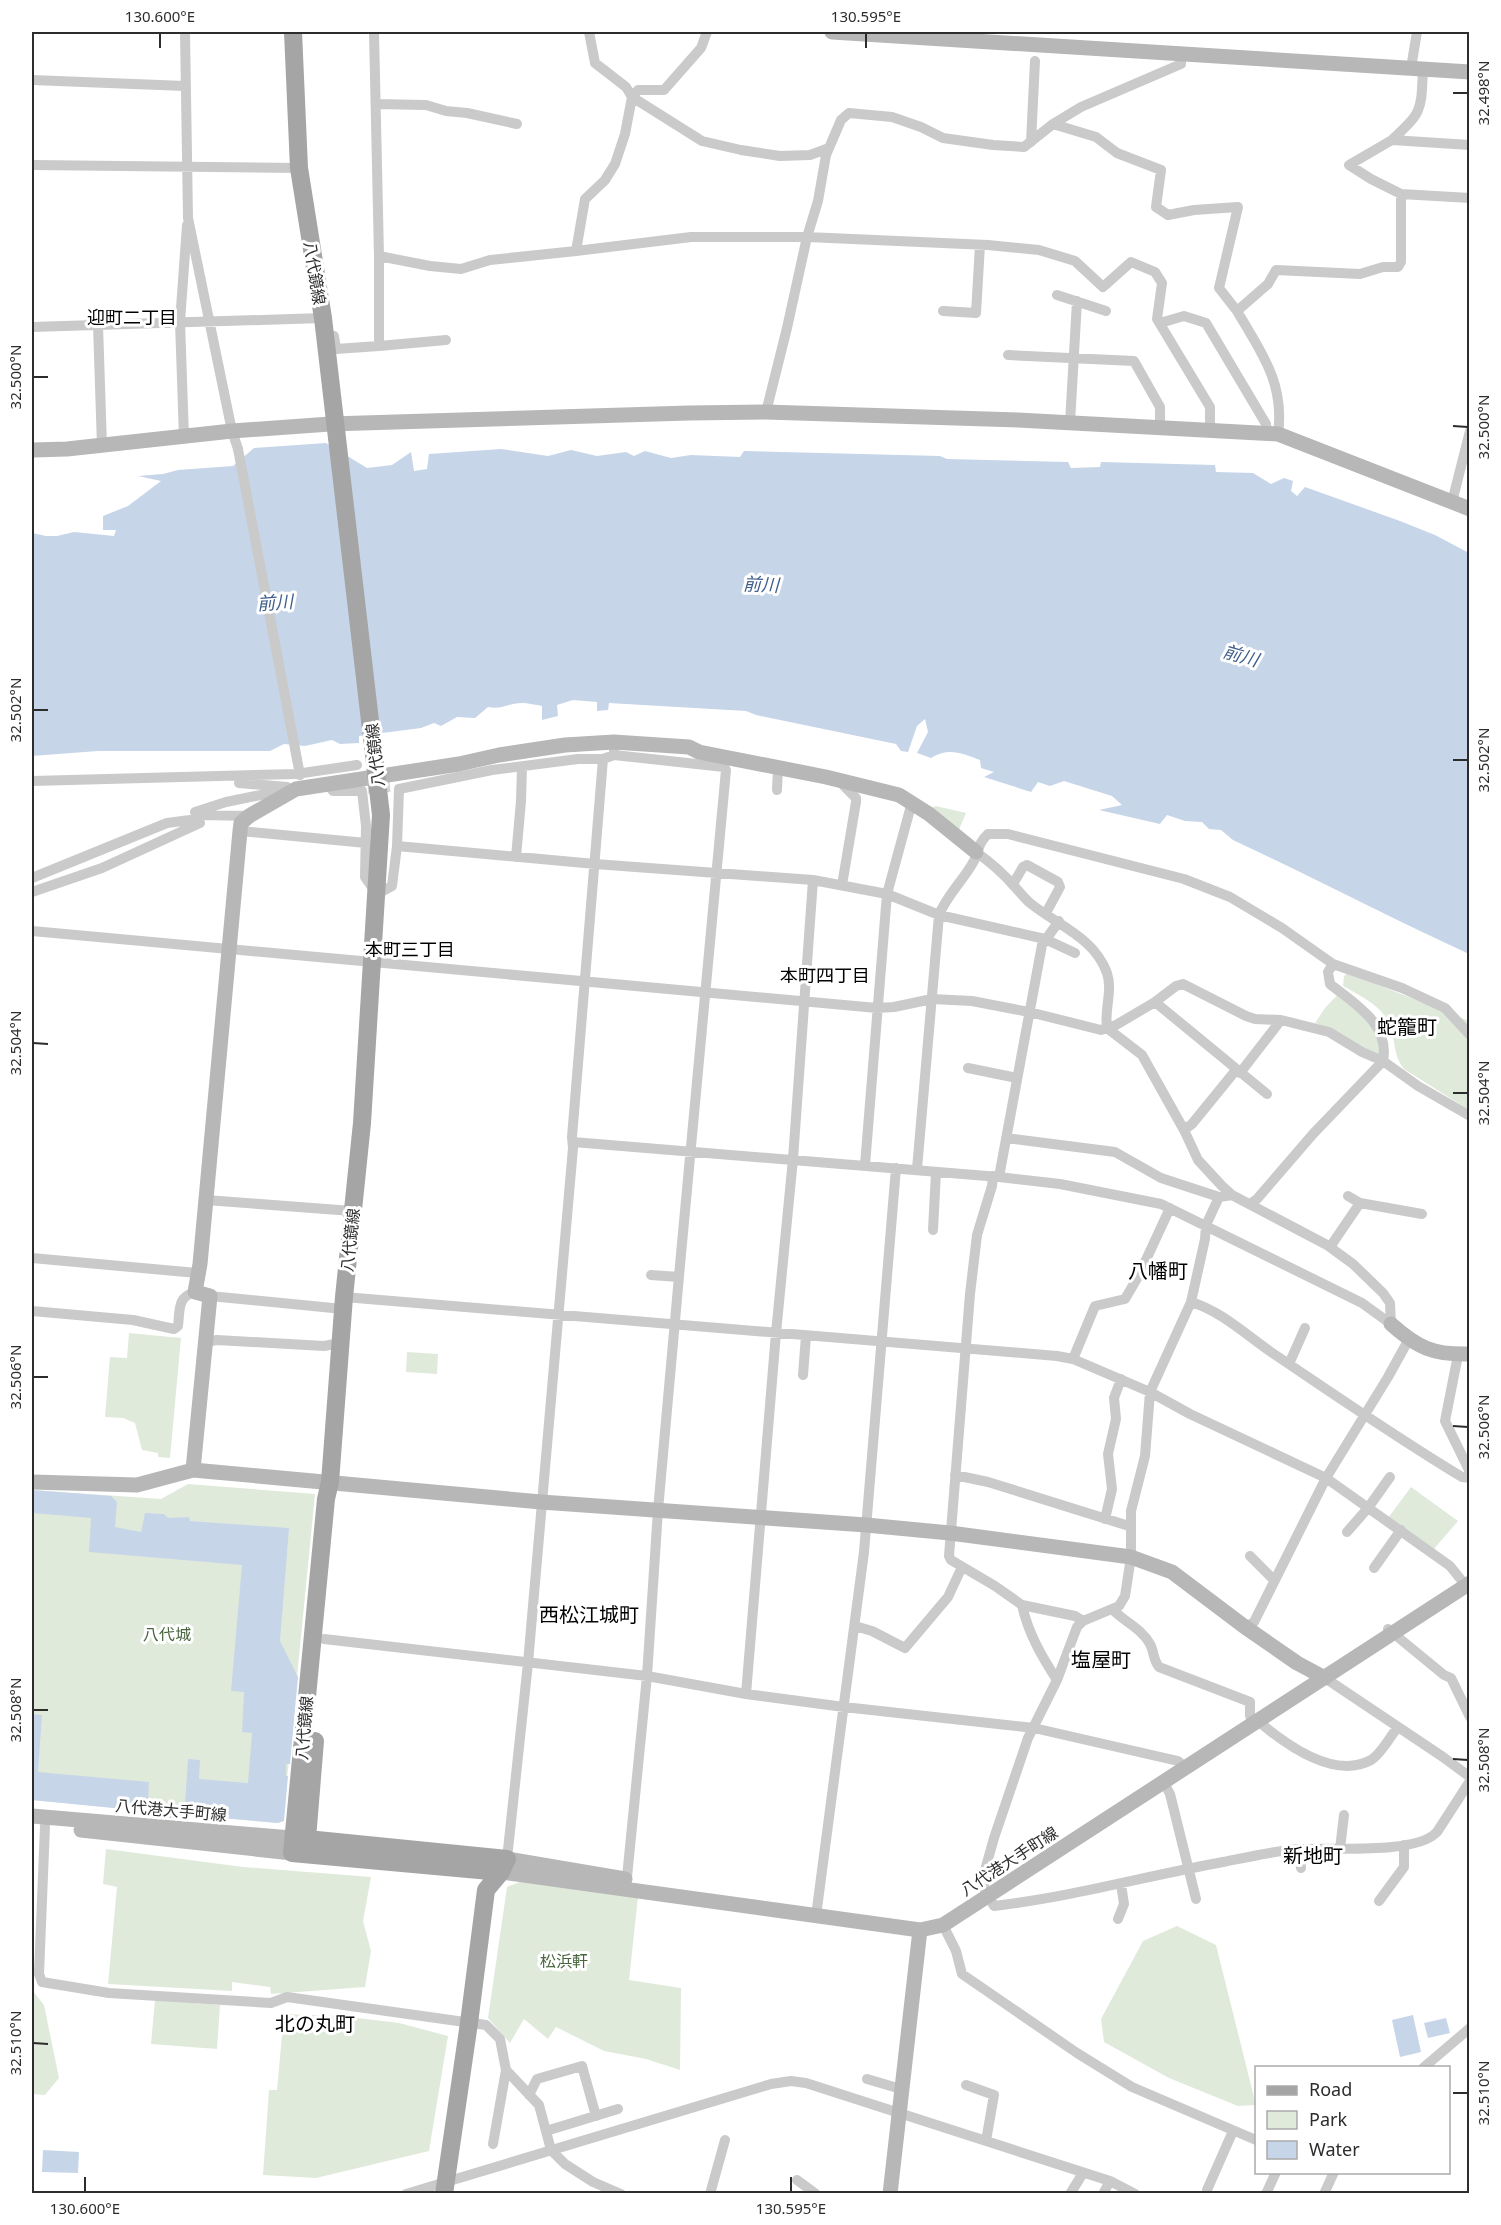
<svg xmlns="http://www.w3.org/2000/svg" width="1501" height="2225" font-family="'Noto Sans','Noto Sans JP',sans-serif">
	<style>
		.green { fill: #e0eadb }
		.water { fill: #c7d5e9 }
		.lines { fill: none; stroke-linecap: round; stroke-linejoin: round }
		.street-tunnel { stroke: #d5d5d5; stroke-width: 10; stroke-dasharray: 10 5; stroke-linecap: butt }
		.street { stroke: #cacaca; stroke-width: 10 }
		.secondary { stroke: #b7b7b7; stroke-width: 15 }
		.primary { stroke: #a5a5a5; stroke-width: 18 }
		.street-bridge { stroke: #cacaca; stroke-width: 10 }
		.ticks { fill: none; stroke: #2d2d2d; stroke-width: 2 }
		.labels { text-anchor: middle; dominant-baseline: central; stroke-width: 6; stroke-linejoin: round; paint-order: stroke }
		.street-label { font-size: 16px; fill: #2d2d2d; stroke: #fff }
		.park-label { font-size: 16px; fill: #48663d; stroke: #fff }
		.neighbourhood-label { font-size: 18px; fill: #000; stroke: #fff }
		.water-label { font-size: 18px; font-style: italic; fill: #3f5e8b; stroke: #fff }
		.quarter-label { font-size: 20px; fill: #000; stroke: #fff }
		.neatline { fill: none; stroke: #2d2d2d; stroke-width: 2 }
		.ticks-label { font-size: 15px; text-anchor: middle; fill: #2d2d2d }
	</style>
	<rect width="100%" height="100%" fill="#fff"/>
	<path class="green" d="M936,806l30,7 -8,19 -30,-23z
		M1348,973l121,48v89l-65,-41c-11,-15 -8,-24 -13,-40 -7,-23 -29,-32 -48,-43l1,-10z
		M1340,992l33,28 10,41 -51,-32 -17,-6 10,-15z
		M129,1333l52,5 -11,120 -12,-1v-4l-16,-3 -7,-27 -12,-5 -18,-1 5,-60 17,1z
		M407,1352l31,2 -1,20 -31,-2z
		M188,1484l127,10 -32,326 -5,3 -246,-23v-310l129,9z
		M1411,1487l47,34 -24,28 -46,-31z
		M106,1849l137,18 128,10 -8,44 8,30 -6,36 -94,7 -1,-7 -38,-5v9l-124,-7 9,-97 -14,-3z
		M520,1882l118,15 -9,83 52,8 -1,82 -34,-11 -42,-8 -48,-24 -8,12 -24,-20 -14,24 -22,-25 19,-131z
		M1177,1926l39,19 40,160 -18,1 -69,-28 -65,-36 -3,-23 42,-78z
		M32,1990l12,15 15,73 -14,17 -13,-1z
		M155,2000l65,5 -3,44 -66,-5z
		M284,2014l57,2 58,7 49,13 -19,115 -113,27 -53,-3 6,-85h8z"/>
	<path class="water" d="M326,443l41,25 25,-3 19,-13 3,19 13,-2 2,-15 72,-5 47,7 23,-6 26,6 29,-4 8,4 11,-5 26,7 20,-3 49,2 4,-6 196,5 7,3 121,3 3,6 29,-1 1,-5 114,3 1,7 37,1 18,11 13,-6 9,3 -2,10 6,5 8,-9 95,34 35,14 34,18v401c-79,-36 -157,-77 -236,-114l-12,-10 -12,-1 -7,-7 -17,-1 -18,-6 -7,9 -61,-14 23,-5 -10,-9 -48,-15 -14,5 -12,-4 -7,10 -47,-15 10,-5 -13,-4 -1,-8c-18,-7 -32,-13 -49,-2l-14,-5 11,-21 -3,-13 -8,7 -9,26 -7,-1 -5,-7 -140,-29 -10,-4 -137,-8 -1,7 -11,1v-9l-24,-2 -16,5 1,11 -16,4v-14c-6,-1 -14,-3 -20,-3 -14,0 -20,7 -34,4l-13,11 -18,-1 -16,9 -7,-3 -13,5 -62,8v7l-19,1 -8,-4 -27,6 -21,-2 -14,7h-172l-66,5v-223l14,3h11l17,-4 40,4 2,-6h-13v-14l25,-10 33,-25 -23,-5 25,-2 15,-4 55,-4 21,-18z
		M32,1490l79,6 6,6 -2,25 26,5 4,-19 19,1 4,4 21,-1 1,4 99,7 -9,113 18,36 -8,87h-4v12h2l-4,45 -6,2 -80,-7 -30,2 -4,-5 -132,-13v-86l10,1 -4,57 111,10 -1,21 37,2 3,-46 12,1 -1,19 49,4 4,-50 -10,-1 2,-40 -13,-1 11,-126 -153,-13 2,-34 -59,-5z
		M1413,2015l8,37 -21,5 -8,-37z
		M1446,2018l4,15 -22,5 -4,-15z
		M43,2150l36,2 -1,21 -36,-1z"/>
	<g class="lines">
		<path class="street-tunnel" d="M368,789l22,-2"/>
		<path class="street" d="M185,32l3,186 44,213 6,18
			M707,32l-6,16 -37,42h-26l-6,7 70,44 39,9 39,6 30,-1 19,-7
			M1411,68l6,-36
			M32,80l153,6
			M376,104l50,1 20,6 21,2 50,11
			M1053,124l43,13 21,16 44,17 -5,37 12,8 26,-5 44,-3 -19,81 18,23
			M1392,140c31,-29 29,-29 31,-71
			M1031,142l4,-81
			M1470,145l-78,-5 -43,25 22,14 30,15 69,4
			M32,165l267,3
			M576,251l115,-14h116l181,8 51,5 36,11 28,26 28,-25 24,10 7,11 -5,36 53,88v23
			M379,256l51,10 31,3 29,-9 86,-9 9,-52 20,-19 10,-16 10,-30 7,-37 -6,-10 -31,-24 -6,-31
			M1057,295l49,16
			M943,311l33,2 4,-68
			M1160,323l24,-7 22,7 60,101 1,9
			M98,325l4,121
			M32,327l291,-9
			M334,336l2,13 43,-3v-90l-5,-224
			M379,346l67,-6
			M1008,355l126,6 26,46v21
			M766,412l21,-84 20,-91 11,-36 8,-46 15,-35 8,-7 43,4 29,10 22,11 50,7 31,2 29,-23 28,-17 100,-43v-11
			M1070,423l7,-122
			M1278,434c7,-51 -17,-82 -41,-123l31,-27 8,-14 84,4 23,-7h15l3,-5v-68
			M184,437l-4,-115 7,-97
			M1452,502l18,-71
			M614,755l110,12 2,3 -45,484 -23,256 -11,166 -21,211
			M32,781l264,-7 61,-9
			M239,783l48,4
			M327,783l6,8h29l4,35 -1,51 12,17 15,-8 5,-40 198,18 218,16 74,14 52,21 106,24 30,14
			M777,790l1,-23
			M195,812l31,-10 64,-13
			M240,831l126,12
			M397,846l2,-57 93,-19 86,-11h25
			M976,852c14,10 27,21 38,34 5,5 10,12 16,17 27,22 64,34 77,70 6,18 -3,36 0,55l35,27 42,75 14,30 24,26 10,9 95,50 26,19 30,29 7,10 1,21
			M516,857l5,-56 1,-34
			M32,878l135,-55 23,-3 14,-5 45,1
			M1013,884l10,-17 4,-2 31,17 2,5 -14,26
			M842,885l14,-83v-4l-12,-12 1,-4
			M32,892l70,-24 98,-45
			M32,931l845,77 17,-1 38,-8 40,2 57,11 72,18 15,-5 39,-23 21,-16 7,-2 63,32 9,3 26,1
			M1155,1002l112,92
			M968,1068l49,10
			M1240,1073l41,-53 48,12 33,20 21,9 35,25 52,30
			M1184,1130l8,-6 44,-54
			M1006,1138l109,14 46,26 58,19
			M573,1142l426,35 61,7 101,20 201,99 29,21
			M865,1165l22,-271 25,-92
			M917,1169l22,-254c8,-21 26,-36 36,-56 4,-10 4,-17 13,-25h20l176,45 46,18 52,31 51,36 69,24 43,20 25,27
			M993,1176l-1,10 -15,49 -7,59 -21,262 2,4 44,26 27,19 53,11 8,5
			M999,1177l43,-232 17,-24
			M1232,1195l-13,2 -13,28 -1,14 -14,63 -41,90 -5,64 -14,55v46l-6,39 -6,10 -36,15 -6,6 -20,53 -29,58 -34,100 -9,32 -1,19 10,17c77,-9 152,-30 229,-44 25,-5 51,-11 76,-13 32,-2 117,6 138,-17l33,-51
			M1348,1196l12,7 62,11
			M206,1200l146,11
			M1250,1204l7,-5 56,-65 70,-73c7,-37 -27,-56 -53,-77l-2,-12 5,-8
			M933,1230l3,-58
			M1330,1247l30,-44
			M32,1258l165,15
			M651,1275l28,2
			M210,1296l133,13
			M344,1297l713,59 16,3 77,33 40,22 136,64 124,88 16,20
			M1191,1302c30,9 54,32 80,50 64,43 126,86 191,125l8,1
			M32,1311l101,9 41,9 4,-3c2,-16 -1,-29 17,-34
			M205,1342l12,-2 107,6 16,-3
			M1458,1355l-13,66 25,51
			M1073,1359l22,-53 30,-7 14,-24 31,-67
			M1289,1364l16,-36
			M803,1375l3,-39
			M955,1475l33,7 141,44
			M1105,1519l7,-30 -4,-35 8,-35 -2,-21 7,-19
			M1347,1532l21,-24 22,-31
			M1250,1556l24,24
			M1374,1568l27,-38
			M1022,1605c6,28 20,52 35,75
			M1113,1610c12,12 29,19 37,34 4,7 3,16 9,23l91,35v14
			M855,1626l17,5 33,17 43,-51 14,-30
			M1245,1627l9,-5 72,-144 62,-101 21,-38
			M1388,1629l56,46 7,3 19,39
			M324,1639l323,37 99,18 98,13 190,21 144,33 7,6
			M1325,1678l118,79 27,20
			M746,1694l30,-361 17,-174 20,-279
			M1258,1721c27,23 76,59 113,39 10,-6 19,-23 26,-32
			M1163,1781l7,13 26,105
			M45,1826l-6,148 3,8 67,11 162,10 16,-6 199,28 14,14 6,31 33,35 12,45 14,14 28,18 28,12
			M1299,1849l2,19
			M1340,1849l4,-34
			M507,1859l21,-196 45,-515 -1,-11 31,-378 11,-4v-6
			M1379,1901l25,-34v-22
			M816,1916l48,-364 32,-384
			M1118,1919l6,-15 -3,-20
			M943,1925l13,26 6,23 115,79 55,34 124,53
			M1423,2068l47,-40
			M867,2079l34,10
			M966,2085l28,10 -8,46
			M529,2095l8,-16 45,-13 14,50
			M546,2131l72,-22
			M493,2144l13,-74
			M797,2180l19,14
			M1207,2190l26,-59
			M406,2194l365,-110 20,-3 15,2 304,98 25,13
			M710,2194l15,-54
			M1070,2194l13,-21
			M1103,2194l7,-13
			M1266,2194l10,-22
			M1324,2194l10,-22"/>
		<path class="secondary" d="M832,32l638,40
			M33,450l34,-1 165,-18 98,-7 359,-11 77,-1 252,8 260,14 192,75
			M1391,1324c27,24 42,31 79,30
			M193,1470l17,-174 -15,-4 5,-28 40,-433 1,-8 8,-7 47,-27 163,-25 40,-9 66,-10 49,-3 75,5 10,5 127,25 73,18 30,19 47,38
			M32,1482l105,3 56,-15 348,32 325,23 84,8 181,24 41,15 73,55 52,36 28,15
			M32,1816l271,23
			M81,1830l211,23
			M507,1859l118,20
			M501,1872l419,58 23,-5 527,-342
			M890,2194l30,-264"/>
		<path class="primary" d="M293,32l6,136 24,150 58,497 -19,308 -18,174 -14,185 -4,17 -34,354 209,19
			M307,1839l200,20 -6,13 -15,18 -17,133 -25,171
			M306,1851l9,-110"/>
		<path class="street-bridge" d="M238,449l62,326"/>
	</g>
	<path class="ticks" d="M160,48v-15M866,48v-15M1453,93h15M33,377h15M1453,426l15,1M33,710h15M1453,760h15M33,1043l15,1M1453,1093h15M33,1377h15M1453,1426l15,1M33,1710h15M1453,1759l15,1M33,2043l15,1M1453,2093h15M85,2192v-15M791,2192v-15"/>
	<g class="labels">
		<g class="street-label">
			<text transform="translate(315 273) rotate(81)">八代鏡線</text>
			<text transform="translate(375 755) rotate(-96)">八代鏡線</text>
			<text transform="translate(350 1240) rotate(-84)">八代鏡線</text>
			<text transform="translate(304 1728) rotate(-85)">八代鏡線</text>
			<text transform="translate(171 1810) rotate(5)">八代港大手町線</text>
			<text transform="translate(1009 1861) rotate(-33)">八代港大手町線</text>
		</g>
		<g class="park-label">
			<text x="167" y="1634">八代城</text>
			<text x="564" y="1961">松浜軒</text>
		</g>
		<g class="neighbourhood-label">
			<text x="132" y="317">迎町二丁目</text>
			<text x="410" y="949">本町三丁目</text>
			<text x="825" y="975">本町四丁目</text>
		</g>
		<g class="water-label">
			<text transform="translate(761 584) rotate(2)">前川</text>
			<text transform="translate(275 602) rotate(-4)">前川</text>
			<text transform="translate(1241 655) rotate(16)">前川</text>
		</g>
		<g class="quarter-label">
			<text x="1407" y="1026">蛇籠町</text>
			<text x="1158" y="1270">八幡町</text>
			<text x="589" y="1614">西松江城町</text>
			<text x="1101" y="1659">塩屋町</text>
			<text x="1313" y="1855">新地町</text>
			<text x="315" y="2023">北の丸町</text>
		</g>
	</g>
	<rect width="1501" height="2225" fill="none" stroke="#ffffff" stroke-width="66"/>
	<rect x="1255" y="2066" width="195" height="108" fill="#ffffff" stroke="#ababab" stroke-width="1.5"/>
	<rect x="1267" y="2086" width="30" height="9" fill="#a5a5a5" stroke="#ababab" stroke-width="1.5"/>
	<text x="1309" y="2096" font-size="18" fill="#2d2d2d">Road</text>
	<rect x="1267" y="2111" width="30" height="18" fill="#e0eadb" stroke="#ababab" stroke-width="1.5"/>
	<text x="1309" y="2126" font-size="18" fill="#2d2d2d">Park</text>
	<rect x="1267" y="2141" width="30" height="18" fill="#c7d5e9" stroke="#ababab" stroke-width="1.5"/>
	<text x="1309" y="2156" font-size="18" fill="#2d2d2d">Water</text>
	<rect x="33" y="33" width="1435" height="2159" class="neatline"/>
	<g class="ticks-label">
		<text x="160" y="22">130.600°E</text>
		<text x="866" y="22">130.595°E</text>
		<text transform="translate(1484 93) rotate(-90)" y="5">32.498°N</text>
		<text transform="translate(16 377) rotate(-90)" y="5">32.500°N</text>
		<text transform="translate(1484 427) rotate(-90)" y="5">32.500°N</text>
		<text transform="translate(16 710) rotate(-90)" y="5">32.502°N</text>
		<text transform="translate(1484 760) rotate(-90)" y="5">32.502°N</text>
		<text transform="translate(16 1043) rotate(-90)" y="5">32.504°N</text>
		<text transform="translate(1484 1093) rotate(-90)" y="5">32.504°N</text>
		<text transform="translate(16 1377) rotate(-90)" y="5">32.506°N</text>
		<text transform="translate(1484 1427) rotate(-90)" y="5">32.506°N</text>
		<text transform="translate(16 1710) rotate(-90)" y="5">32.508°N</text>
		<text transform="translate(1484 1760) rotate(-90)" y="5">32.508°N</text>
		<text transform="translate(16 2043) rotate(-90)" y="5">32.510°N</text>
		<text transform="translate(1484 2093) rotate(-90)" y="5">32.510°N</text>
		<text x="85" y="2214">130.600°E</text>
		<text x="791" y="2214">130.595°E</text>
	</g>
</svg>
